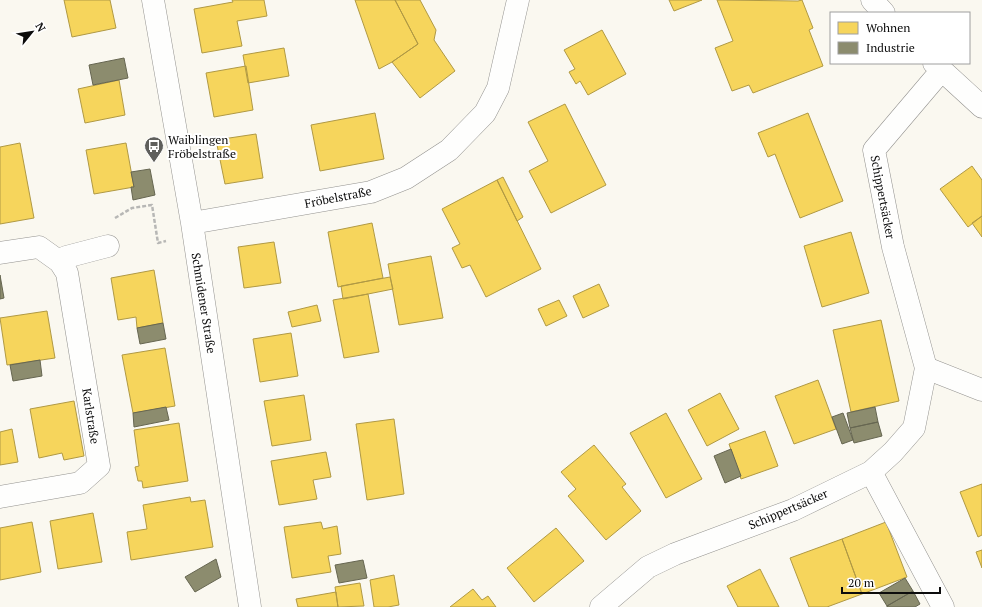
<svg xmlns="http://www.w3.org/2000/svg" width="982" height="607" font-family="'PT Serif',serif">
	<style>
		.homes { fill: #f6d55c; stroke: #b09944 }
		.industry { fill: #8c8c6e; stroke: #666651 }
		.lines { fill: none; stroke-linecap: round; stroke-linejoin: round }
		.minor-casing { stroke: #93928f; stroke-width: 23 }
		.path { stroke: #b7b7b5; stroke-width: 2.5; stroke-dasharray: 4 2; stroke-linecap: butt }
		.minor { stroke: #fefefd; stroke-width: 22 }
		.labels { text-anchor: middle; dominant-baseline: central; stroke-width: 4; stroke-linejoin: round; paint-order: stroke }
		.poi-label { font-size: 12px; fill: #0c0c0c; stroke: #fff; text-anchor: start }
		.street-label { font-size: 12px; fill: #0c0c0c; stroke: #fff }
	</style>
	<rect width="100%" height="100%" fill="#faf8f0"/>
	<path class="homes" d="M64,0h46l6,28 -44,9z
		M232,0h32l3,16 -30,5 5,25 -40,7 -8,-44 39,-7z
		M355,0h40l23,44 -26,18 -13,7z
		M395,0h25l16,30 -2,10 21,31 -35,27 -28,-36 26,-18z
		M669,0h33l-28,11z
		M717,0l81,1 4,-1 11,28 -4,2 14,36 -70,27 -4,-8 -17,6 -17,-43 18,-7z
		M602,30l24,44 -38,21 -8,-14 -4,3 -7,-12 6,-3 -11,-19z
		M284,48l5,28 -41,7 -5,-28z
		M246,66l7,44 -39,7 -8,-44z
		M119,80l6,35 -40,8 -7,-34z
		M565,104l41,81 -55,28 -22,-42 19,-10 -20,-39z
		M375,113l9,46 -64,12 -9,-46z
		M808,113l35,88 -43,17 -25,-64 -7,3 -10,-24z
		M256,134l7,44 -38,6 -9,-44z
		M20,143l14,75 -34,6v-77z
		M126,143l8,44 -40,7 -8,-44z
		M972,166l10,14v36l-14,11 -28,-38z
		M503,177l20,40 -6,4 -20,-41z
		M497,180l44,89 -55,28 -16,-32 -8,3 -10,-20 8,-4 -18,-35z
		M982,216v21l-10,-14z
		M372,223l11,55 -45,9 -10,-55z
		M851,232l18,61 -47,14 -18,-61z
		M274,242l7,41 -37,5 -6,-41z
		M431,256l12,62 -44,7 -11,-61z
		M154,270l9,53 -26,5 -1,-11 -18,3 -7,-42z
		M390,277l3,12 -50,10 -2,-13z
		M599,284l10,22 -26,12 -10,-22z
		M368,294l11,58 -35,6 -11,-58z
		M559,300l8,16 -21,10 -8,-17z
		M317,305l4,16 -29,6 -4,-15z
		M47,311l8,47 -48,7 -7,-47z
		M881,320l18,81 -48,11 -18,-82z
		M291,333l7,43 -38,6 -7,-43z
		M165,348l10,58 -42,7 -11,-58z
		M818,380l18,49 -42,15 -19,-48z
		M720,393l19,36 -32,17 -19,-36z
		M304,395l7,45 -39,6 -8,-45z
		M74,401l10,55 -20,4 -2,-7 -23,5 -9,-49z
		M666,413l36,66 -36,19 -36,-65z
		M394,419l10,75 -37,6 -11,-76z
		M179,423l9,58 -45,7 -1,-7h-4l-3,-14 4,-1 -5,-36z
		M12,429l6,33 -18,3v-33z
		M765,431l13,35 -37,13 -12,-35z
		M594,445l32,39 -4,3 19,24 -35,29 -38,-44 8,-7 -15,-17z
		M326,452l5,25 -18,3 4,19 -38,6 -8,-44z
		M982,484v51l-4,2 -18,-45z
		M190,497l1,5 14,-2 8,47 -82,13 -4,-28 20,-3 -4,-24z
		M93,513l9,49 -44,7 -8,-48z
		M32,522l9,50 -41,8v-52z
		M321,522l2,7 14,-3 4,28 -13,2 3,16 -39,6 -8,-51z
		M886,522l21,55 -45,17 -20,-55z
		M556,528l28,33 -50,41 -27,-34z
		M842,539l20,55 -35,13h-18l-19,-49z
		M982,550v18l-6,-16z
		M760,569l19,38h-41l-11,-21z
		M394,575l5,30 -11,2h-14l-4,-27z
		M360,583l4,23 -26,1 -3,-20z
		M473,589l9,11 6,-4 8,11h-46z
		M336,592l2,15h-40l-2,-8z"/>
	<path class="industry" d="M124,58l4,20 -35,7 -4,-20z
		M150,169l5,26 -22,5 -2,-13h3l-3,-15z
		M0,275l4,23 -4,1z
		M163,323l3,16 -26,5 -3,-16z
		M40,360l2,16 -29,5 -3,-16z
		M166,407l3,13 -35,7 -1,-14z
		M875,407l3,15 -28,6 -3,-15z
		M843,413l10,27 -11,4 -10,-27z
		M878,422l4,14 -28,7 -4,-15z
		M731,449l10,27 -16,7 -11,-27z
		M216,559l5,18 -26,15 -10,-15z
		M363,560l4,18 -28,5 -4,-18z
		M905,578l8,13 -26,15 -8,-13z
		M913,591l7,13 -5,3h-28v-1z"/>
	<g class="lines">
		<defs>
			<path id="minor" d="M153,0l39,223 58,384
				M872,0l12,13
				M934,63l48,44
				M192,223l179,-31 35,-14 43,-28 36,-37 13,-25 20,-88
				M0,253l39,-6 21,15 7,11 32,193 -19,17 -80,14
				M60,262l6,-5 42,-11
				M926,368l56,22
				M871,472l72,135
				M601,607l47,-40 27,-13 118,-44 78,-38 22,-20 21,-24 12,-60 -33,-121 -19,-97 67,-79"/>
		</defs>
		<use href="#minor" class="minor-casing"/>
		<path class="path" d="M115,218l17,-10 20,-3 6,38 8,-2"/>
		<use href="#minor" class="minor"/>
	</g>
	<defs>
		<symbol id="bus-pin" viewBox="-11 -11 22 30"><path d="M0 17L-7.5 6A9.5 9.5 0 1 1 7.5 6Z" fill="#5f5f5c" stroke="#fff"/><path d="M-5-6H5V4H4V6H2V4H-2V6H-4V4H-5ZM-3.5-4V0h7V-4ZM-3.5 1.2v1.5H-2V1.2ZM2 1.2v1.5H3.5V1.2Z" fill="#fff"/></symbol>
	</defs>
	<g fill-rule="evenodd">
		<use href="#bus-pin" x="143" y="135" width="22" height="30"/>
	</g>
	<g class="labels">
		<g class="poi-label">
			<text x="168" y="139">Waiblingen<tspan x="168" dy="14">Fröbelstraße</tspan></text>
		</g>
		<g class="street-label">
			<text transform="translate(338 197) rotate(-11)">Fröbelstraße</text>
			<text transform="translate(883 197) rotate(79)">Schippertsäcker</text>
			<text transform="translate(204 303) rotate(81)">Schmidener Straße</text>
			<text transform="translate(91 416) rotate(81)">Karlstraße</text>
			<text transform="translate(788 509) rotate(-23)">Schippertsäcker</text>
		</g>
	</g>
	<rect x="830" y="12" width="140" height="52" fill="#ffffff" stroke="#9e9e9e"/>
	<rect x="838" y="22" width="20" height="12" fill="#f6d55c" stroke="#9e9e9e"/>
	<text x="866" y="32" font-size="12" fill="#0c0c0c">Wohnen</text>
	<rect x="838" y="42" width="20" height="12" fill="#8c8c6e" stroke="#9e9e9e"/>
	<text x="866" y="52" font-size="12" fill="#0c0c0c">Industrie</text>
	<g transform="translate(32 32) rotate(60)" stroke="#ffffff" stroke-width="3" paint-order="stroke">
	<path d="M0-3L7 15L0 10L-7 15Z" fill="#0c0c0c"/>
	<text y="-6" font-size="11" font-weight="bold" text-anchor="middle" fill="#0c0c0c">N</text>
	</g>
	<path d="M842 587v6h98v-6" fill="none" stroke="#0c0c0c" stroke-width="2"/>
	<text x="848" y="587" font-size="12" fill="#0c0c0c" stroke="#ffffff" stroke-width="3" paint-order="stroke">20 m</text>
</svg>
